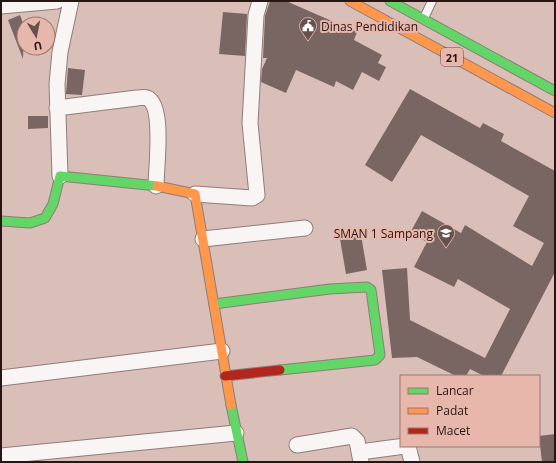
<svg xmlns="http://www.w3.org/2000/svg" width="556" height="463" font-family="'Open Sans',sans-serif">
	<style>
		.building { fill: #796662 }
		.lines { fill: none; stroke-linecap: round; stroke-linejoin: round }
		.lane-casing { stroke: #907c77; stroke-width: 10 }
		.street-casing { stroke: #907c77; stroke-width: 17 }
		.fast-casing { stroke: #907c77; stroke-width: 11 }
		.slow-casing { stroke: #907c77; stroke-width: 11 }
		.jam-casing { stroke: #907c77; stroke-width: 11 }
		.lane { stroke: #f9f5f4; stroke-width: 8 }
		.street { stroke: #f9f5f4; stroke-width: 15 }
		.fast { stroke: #63d668; stroke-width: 9 }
		.slow { stroke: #ff974d; stroke-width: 9 }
		.jam { stroke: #b3261e; stroke-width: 9 }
		.labels { text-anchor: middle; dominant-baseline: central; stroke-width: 4; stroke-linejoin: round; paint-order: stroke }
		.shield { fill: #e8b7ab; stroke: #614640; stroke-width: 1 }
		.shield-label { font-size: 11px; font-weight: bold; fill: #271612 }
		.poi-label { font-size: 12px; fill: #271612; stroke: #e8b7ab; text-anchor: start }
	</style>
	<rect width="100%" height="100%" fill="#dabfb9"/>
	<path class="building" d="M270,1h16l71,31 -3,8 28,15 -4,8 8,4 -7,14 -17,-9 -9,18 -17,-9 -2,6 -38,-17 -10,23 -25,-11 1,-13 5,-11h-4l2,-42z
		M223,12l24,2 -2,42 -26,-2z
		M20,15l4,11 -1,33 -15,-39z
		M68,68l17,2 -3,25 -16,-1z
		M410,89l70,39 3,-5 21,11 -3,7 54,30v101l-54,104h-17l-14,-7 -4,7h-10l-39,-19 -25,1 -10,-88 25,-2 3,52 75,38 25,-49 -52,-30 -4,8 -40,-20 13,-25 -17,-9 12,-22 39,22 4,-8 67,41 12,-23 -31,-17 16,-30 -108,-61 -29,47 -27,-17z
		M28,116h20v12l-20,1z
		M361,235l6,35 -21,4 -6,-35z
		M555,434v28h-13l-3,-26z"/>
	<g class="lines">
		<defs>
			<path id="lane" d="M424,18l8,-17"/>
			<path id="street" d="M1,6l56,-5
				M57,108l80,-10c4,0 9,-2 12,1 15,11 7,69 7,87
				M60,176l-3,-92 3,-32 11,-51
				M195,194l57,4 5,-3 -7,-72 6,-108 4,-14
				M203,239l102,-11
				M1,378l221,-27
				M297,445l55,-9 5,5 4,21
				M408,446l4,16
				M360,452l45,-6
				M1,456l235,-23"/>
			<path id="fast" d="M390,1l165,90
				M1,221l29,2 15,-5 8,-14 7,-28 97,10
				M214,304l116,-15 37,-2 4,3 9,65 -5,5 -95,10
				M231,405l12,57"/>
			<path id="slow" d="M350,1l205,112
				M157,186l38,8 36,211"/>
			<path id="jam" d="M225,376l55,-6"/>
		</defs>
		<use href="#lane" class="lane-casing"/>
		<use href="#street" class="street-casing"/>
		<use href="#fast" class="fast-casing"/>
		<use href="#slow" class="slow-casing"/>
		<use href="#jam" class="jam-casing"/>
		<use href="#lane" class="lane"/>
		<use href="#street" class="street"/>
		<use href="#fast" class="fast"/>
		<use href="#slow" class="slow"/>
		<use href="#jam" class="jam"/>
	</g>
	<defs>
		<symbol id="civic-pin" viewBox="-11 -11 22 30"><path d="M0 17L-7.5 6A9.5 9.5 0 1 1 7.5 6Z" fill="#66514c" stroke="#e8b7ab"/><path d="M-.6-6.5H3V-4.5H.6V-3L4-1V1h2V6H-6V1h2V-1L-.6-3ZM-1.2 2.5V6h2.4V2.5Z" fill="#fff"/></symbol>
		<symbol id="school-pin" viewBox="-11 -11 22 30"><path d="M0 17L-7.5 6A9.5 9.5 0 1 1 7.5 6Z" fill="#66514c" stroke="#e8b7ab"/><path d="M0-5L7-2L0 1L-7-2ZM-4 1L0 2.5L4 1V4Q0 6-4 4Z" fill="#fff"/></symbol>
	</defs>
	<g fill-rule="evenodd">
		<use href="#civic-pin" x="298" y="16" width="20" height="27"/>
		<use href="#school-pin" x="436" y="223" width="20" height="27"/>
	</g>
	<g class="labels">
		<rect class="shield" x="441" y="48" width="22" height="18" rx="3"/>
		<g class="shield-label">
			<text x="452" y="57">21</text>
		</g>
		<g class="poi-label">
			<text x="321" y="26">Dinas Pendidikan</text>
			<text x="433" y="233" text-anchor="end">SMAN 1 Sampang</text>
		</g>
	</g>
	<rect width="556" height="463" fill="none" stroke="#271612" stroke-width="4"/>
	<rect x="400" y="375" width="140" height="72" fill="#e8b7ab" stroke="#9b776e"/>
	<rect x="408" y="388" width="20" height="6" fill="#63d668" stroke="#9b776e"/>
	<text x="436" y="395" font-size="12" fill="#271612">Lancar</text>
	<rect x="408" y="408" width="20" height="6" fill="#ff974d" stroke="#9b776e"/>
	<text x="436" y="415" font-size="12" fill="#271612">Padat</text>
	<rect x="408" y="428" width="20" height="6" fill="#b3261e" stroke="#9b776e"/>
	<text x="436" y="435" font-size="12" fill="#271612">Macet</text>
	<g transform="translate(36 36) rotate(170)"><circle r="19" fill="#e8b7ab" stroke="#9b776e"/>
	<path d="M0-3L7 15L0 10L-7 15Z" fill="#66514c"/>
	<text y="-6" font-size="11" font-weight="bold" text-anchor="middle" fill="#271612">U</text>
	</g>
</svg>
